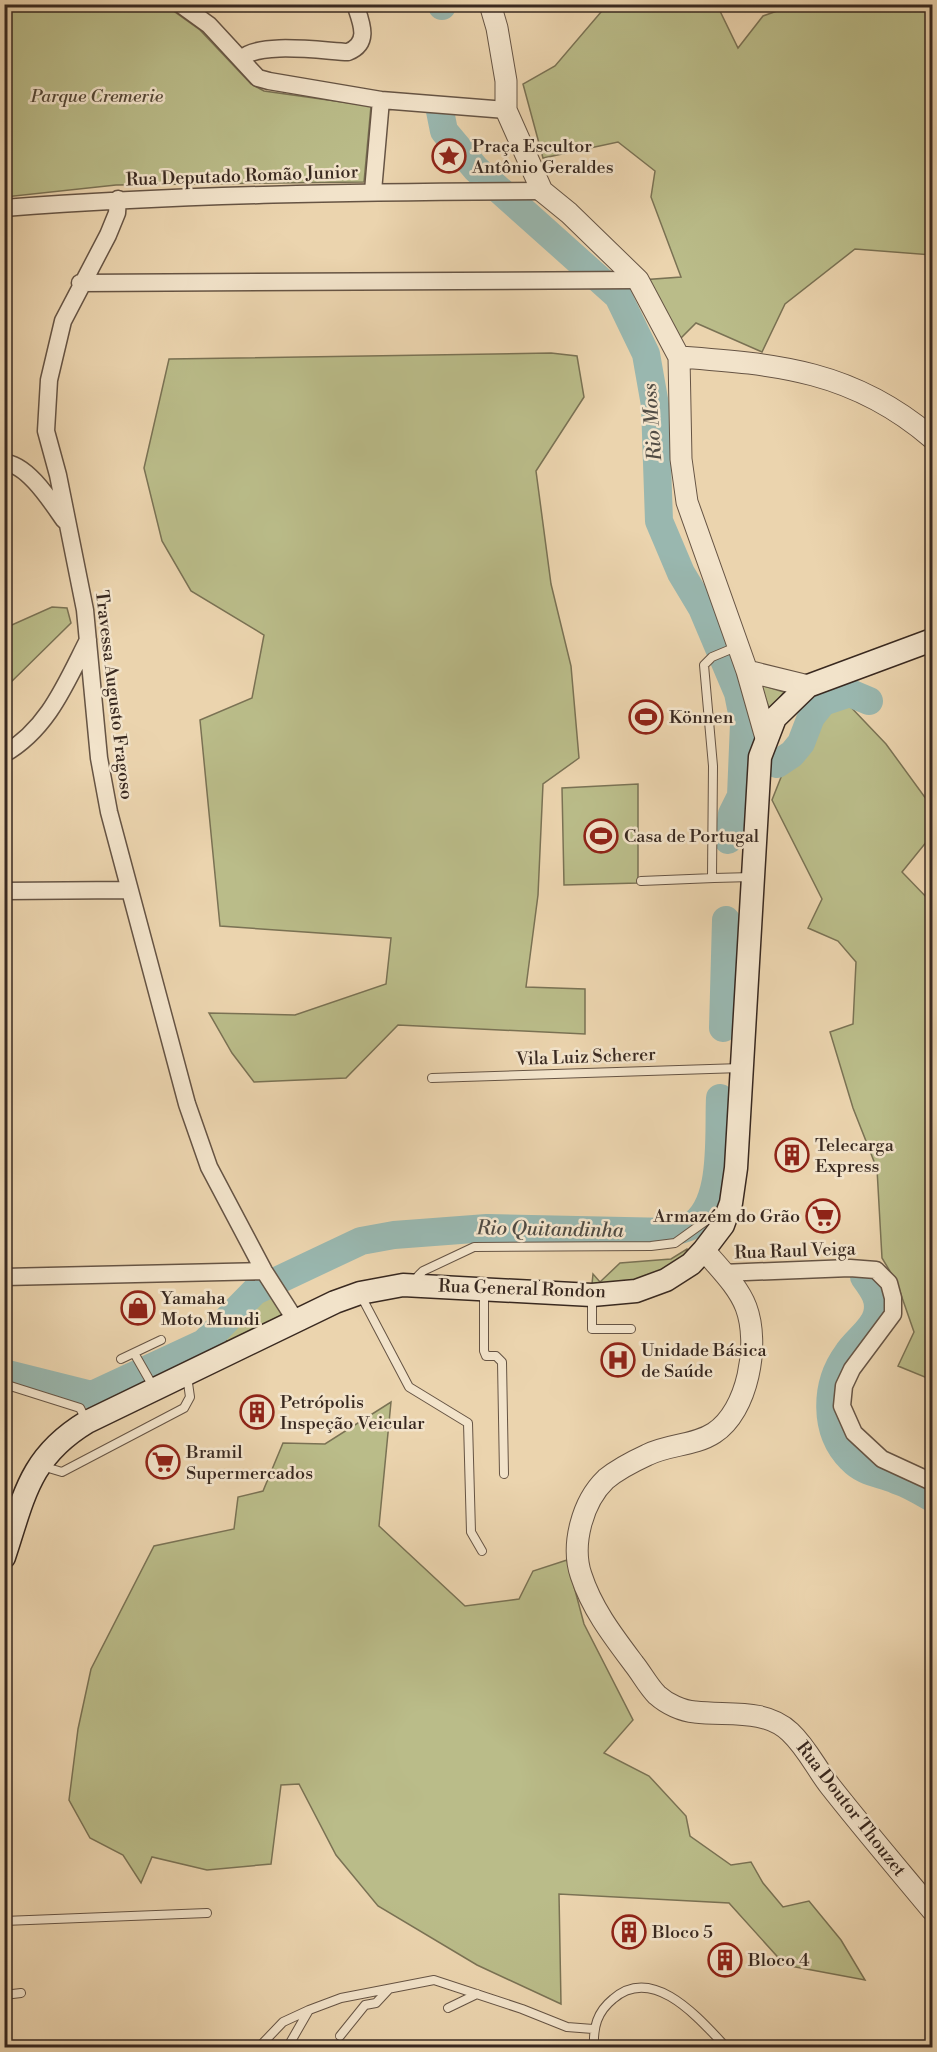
<svg xmlns="http://www.w3.org/2000/svg" width="937" height="2052" font-family="'Libre Bodoni',serif">
	<style>
		.green { fill: #babc89; stroke: #7a7254; stroke-width: 1.5 }
		.lines { fill: none; stroke-linecap: round; stroke-linejoin: round }
		.river { stroke: #99b7af; stroke-width: 28 }
		.service-casing { stroke: #665444; stroke-width: 10 }
		.minor-casing { stroke: #665444; stroke-width: 19 }
		.tertiary-casing { stroke: #665444; stroke-width: 23 }
		.secondary-casing { stroke: #392920; stroke-width: 25 }
		.service { stroke: #f2e3ca; stroke-width: 8 }
		.minor { stroke: #f2e3ca; stroke-width: 16 }
		.tertiary { stroke: #f2e3ca; stroke-width: 21 }
		.secondary { stroke: #f2e3ca; stroke-width: 22 }
		.labels { text-anchor: middle; dominant-baseline: central; stroke-width: 5; stroke-linejoin: round; paint-order: stroke }
		.park-label { font-size: 18px; font-style: italic; fill: #534635; stroke: #f2e3ca }
		.poi-label { font-size: 18px; fill: #392920; stroke: #f2e3ca; text-anchor: start }
		.street-label { font-size: 18px; fill: #392920; stroke: #f2e3ca }
		.water-label { font-size: 20px; font-style: italic; fill: #514c44; stroke: #f2e3ca }
	</style>
	<rect width="100%" height="100%" fill="#ebd4ae"/>
	<filter id="stains"><feTurbulence type="fractalNoise" baseFrequency=".00333" numOctaves="4"/><feColorMatrix values="0 0 0 0 .2 0 0 0 0 .09 0 0 0 0 .02 0 0 0 .5 -.17"/></filter>
	<radialGradient id="worn" r=".72"><stop offset=".6" stop-color="#630" stop-opacity="0"/><stop offset="1" stop-color="#630" stop-opacity=".3"/></radialGradient>
	<path class="green" d="M4,5h161l35,25 51,54 13,7 107,15 -7,76 -248,3 -111,12z
		M607,5h110l21,43 25,-32 31,-11h138v250l-77,-6 -70,55 -23,48 -66,-29 -20,20 -35,-63 40,-3 -30,-80 4,-26 -37,-29 -75,16 -20,-74 32,-18z
		M551,353l26,3 7,41 -48,74 15,113 20,82 8,92 -36,26 -5,111 -12,92 59,2v45l-187,-9 -52,53 -92,4 -22,-29 -23,-40 86,2 91,-31 5,-46 -171,-12 -20,-206 52,-22 12,-63 -73,-44 -29,-50 -18,-73 25,-109z
		M52,607l15,1 4,15 -66,65v-60z
		M760,685l24,7 -14,18z
		M845,701l41,43 46,63v28l-30,37 30,31v477l-34,-14 16,-34 -17,-49 -15,-25 -5,-89 -24,-61 -23,-76 23,-8 3,-62 -18,-21 -30,-13 14,-29 -50,-99 23,-58z
		M638,784v99l-74,2 -2,-97z
		M687,1249l3,4c-36,28 -54,31 -98,31l1,-10 7,8 20,-19 51,-4z
		M272,1294l16,23 -57,30 -6,-8 32,-36z
		M391,1402l-12,124 86,80 54,-7 14,-28 34,-11 17,64 49,96 -29,33 45,23 37,40 4,20 41,29 20,-3 12,21 20,24 26,-6 32,39 24,40 -80,-15 -56,-62 -170,-9 2,110 -84,-39 -99,-59 -42,-51 -37,-71 -18,1 -10,79 -64,6 -55,-13 -11,26 -18,-28 -33,-17 -21,-38 9,-71 13,-60 63,-123 80,-17 4,-32 25,-6 20,-48 42,1z"/>
	<g class="lines">
		<path class="river" d="M442,4v2
			M440,111l4,20 32,38 142,127 28,58 9,51 4,116 22,52 21,35 36,85 6,30 -3,73 -9,18 -4,26
			M777,764l15,-10 9,-11 10,-26 12,-15 27,-9 19,8
			M723,1028l3,-108
			M864,1277c8,11 17,22 13,37 -3,15 -22,27 -30,40 -22,30 -24,77 4,105 13,14 28,14 45,21 13,4 24,11 36,18
			M4,1373l88,22 112,-52 51,-52 106,-50 33,-6 93,-7 184,4c6,-1 13,-3 18,-5 37,-20 29,-93 31,-129"/>
		<defs>
			<path id="service" d="M736,647l-24,10 -8,8 9,101 -1,110 2,2 38,-1
				M641,881l73,-3
				M432,1078l309,-10
				M418,1284v-8l5,-5 51,-24 177,-1 24,-3 32,-23
				M484,1292v59l2,5h10l6,6 2,112
				M360,1294l49,93 59,36 3,109 11,19
				M592,1295v34h39
				M134,1353l20,35
				M121,1359l40,-19
				M4,1384l76,24 7,14
				M42,1466l20,6 122,-64 6,-11 -3,-21
				M4,1921l203,-8
				M4,1995l17,-2
				M448,2008l29,-14
				M340,2036l25,-31 11,-2 13,-14
				M290,2043l19,-33 32,-12 93,-18 88,29 45,18 26,2
				M261,2045l22,-23 26,-12
				M594,2048c-1,-21 3,-36 19,-49 41,-36 88,22 114,49"/>
			<path id="minor" d="M180,4l29,21 49,53 11,3 112,19 125,10
				M241,59c17,-18 82,-8 107,-7 23,-9 13,-30 7,-48
				M373,191l8,-91
				M118,199l-1,14 -9,22 -45,86 -14,59 -3,51 12,44 27,135 14,148 10,54 78,292 22,63 55,104 32,50
				M4,208c180,-14 358,-16 538,-17
				M80,283l558,-3
				M4,463c23,0 48,40 60,57
				M4,754c44,-25 62,-71 84,-114
				M4,891l124,-1
				M722,1273l128,-5 26,2 13,13 4,15v16l-41,55 -8,17 -2,20 12,27 28,26 50,23
				M4,1277l260,-6"/>
			<path id="tertiary" d="M490,4l7,24 9,53v29l36,81 27,22 69,67 41,77 2,102 6,43 60,169 19,67
				M679,357c99,7 175,14 253,81
				M747,671l61,15
				M704,1250c15,18 34,36 42,57 14,37 2,104 -32,126 -20,13 -45,11 -67,22 -13,6 -30,15 -41,24 -24,23 -35,66 -25,96 11,34 32,61 53,89 8,10 14,22 23,31 10,9 25,16 38,17 32,4 70,-4 95,20 17,16 26,36 40,54 33,42 68,83 102,124"/>
			<path id="secondary" d="M4,1557c20,-60 25,-100 83,-135l248,-120 25,-9 43,-8 189,10 44,-4 30,-11 25,-16 13,-14 19,-25 8,-22 5,-35 24,-411 15,-39 33,-32 124,-46"/>
		</defs>
		<use href="#service" class="service-casing"/>
		<use href="#minor" class="minor-casing"/>
		<use href="#tertiary" class="tertiary-casing"/>
		<use href="#secondary" class="secondary-casing"/>
		<use href="#service" class="service"/>
		<use href="#minor" class="minor"/>
		<use href="#tertiary" class="tertiary"/>
		<use href="#secondary" class="secondary"/>
	</g>
	<defs>
		<symbol id="sight-ring" viewBox="-11 -11 22 22"><circle r="9.5" fill="#f2e3ca" stroke="#8f2418" stroke-width="1.5"/><path d="M0-6L1.8-2.2L6-1.7L2.9 1.2L3.7 5.4L0 3.3L-3.7 5.4L-2.9 1.2L-6-1.7L-1.8-2.2Z" fill="#8f2418"/></symbol>
		<symbol id="stadium-ring" viewBox="-11 -11 22 22"><circle r="9.5" fill="#f2e3ca" stroke="#8f2418" stroke-width="1.5"/><path d="M0-5a6.5 5 0 1 0 0 10a6.5 5 0 1 0 0-10ZM-3.5-1.8h7v3.6h-7Z" fill="#8f2418"/></symbol>
		<symbol id="building-ring" viewBox="-11 -11 22 22"><circle r="9.5" fill="#f2e3ca" stroke="#8f2418" stroke-width="1.5"/><path d="M-4-6H4V6H1V3H-1V6H-4ZM-2.5-4.3h1.7v1.8h-1.7ZM.8-4.3h1.7v1.8H.8ZM-2.5-1h1.7V.8h-1.7ZM.8-1h1.7V.8H.8Z" fill="#8f2418"/></symbol>
		<symbol id="supermarket-ring" viewBox="-11 -11 22 22"><circle r="9.5" fill="#f2e3ca" stroke="#8f2418" stroke-width="1.5"/><path d="M-6-5.5h2.5l.6 2H6L4.5 2H-2.5L-4.4-4H-6ZM-1.5 3.2a1.3 1.3 0 1 0 .1 0ZM3 3.2a1.3 1.3 0 1 0 .1 0Z" fill="#8f2418"/></symbol>
		<symbol id="shop-ring" viewBox="-11 -11 22 22"><circle r="9.5" fill="#f2e3ca" stroke="#8f2418" stroke-width="1.5"/><path d="M-5-2.5h2.3a2.7 3.5 0 0 1 5.4 0H5L5.5 6h-11ZM-1.5-2.5h3a1.5 2.3 0 0 0-3 0Z" fill="#8f2418"/></symbol>
		<symbol id="hospital-ring" viewBox="-11 -11 22 22"><circle r="9.5" fill="#f2e3ca" stroke="#8f2418" stroke-width="1.5"/><path d="M-5-5h3v3.5h4V-5h3V5h-3V1.5h-4V5h-3Z" fill="#8f2418"/></symbol>
	</defs>
	<g fill-rule="evenodd">
		<use href="#sight-ring" x="430" y="137" width="38" height="38"/>
		<use href="#stadium-ring" x="627" y="698" width="38" height="38"/>
		<use href="#stadium-ring" x="582" y="817" width="38" height="38"/>
		<use href="#building-ring" x="773" y="1136" width="38" height="38"/>
		<use href="#supermarket-ring" x="804" y="1197" width="38" height="38"/>
		<use href="#shop-ring" x="119" y="1289" width="38" height="38"/>
		<use href="#hospital-ring" x="599" y="1341" width="38" height="38"/>
		<use href="#building-ring" x="238" y="1393" width="38" height="38"/>
		<use href="#supermarket-ring" x="144" y="1443" width="38" height="38"/>
		<use href="#building-ring" x="610" y="1913" width="38" height="38"/>
		<use href="#building-ring" x="706" y="1941" width="38" height="38"/>
	</g>
	<g class="labels">
		<g class="park-label">
			<text x="97" y="96">Parque Cremerie</text>
		</g>
		<g class="poi-label">
			<text x="472" y="146">Praça Escultor<tspan x="472" dy="21">Antônio Geraldes</tspan></text>
			<text x="669" y="717">Können</text>
			<text x="624" y="836">Casa de Portugal</text>
			<text x="815" y="1145">Telecarga<tspan x="815" dy="21">Express</tspan></text>
			<text x="800" y="1216" text-anchor="end">Armazém do Grão</text>
			<text x="161" y="1298">Yamaha<tspan x="161" dy="21">Moto Mundi</tspan></text>
			<text x="641" y="1350">Unidade Básica<tspan x="641" dy="21">de Saúde</tspan></text>
			<text x="280" y="1402">Petrópolis<tspan x="280" dy="21">Inspeção Veicular</tspan></text>
			<text x="186" y="1452">Bramil<tspan x="186" dy="21">Supermercados</tspan></text>
			<text x="652" y="1932">Bloco 5</text>
			<text x="748" y="1960">Bloco 4</text>
		</g>
		<g class="street-label">
			<text transform="translate(242 176) rotate(-2)">Rua Deputado Romão Junior</text>
			<text transform="translate(114 695) rotate(83)">Travessa Augusto Fragoso</text>
			<text transform="translate(586 1057) rotate(-2)">Vila Luiz Scherer</text>
			<text transform="translate(795 1251) rotate(-2)">Rua Raul Veiga</text>
			<text transform="translate(522 1289) rotate(2)">Rua General Rondon</text>
			<text transform="translate(851 1809) rotate(52)">Rua Doutor Thouzet</text>
		</g>
		<g class="water-label">
			<text transform="translate(653 422) rotate(-94)">Rio Moss</text>
			<text transform="translate(550 1230) rotate(1)">Rio Quitandinha</text>
		</g>
	</g>
	<rect width="937" height="2052" fill="none" stroke="#ebd4ae" stroke-width="24"/>
	<rect x="6" y="6" width="925" height="2040" fill="none" stroke="#392920" stroke-width="3"/>
	<rect x="12" y="12" width="913" height="2028" fill="none" stroke="#392920" stroke-width="1.5"/>
	<rect width="100%" height="100%" filter="url(#stains)"/>
	<rect width="100%" height="100%" fill="url(#worn)"/>
</svg>
